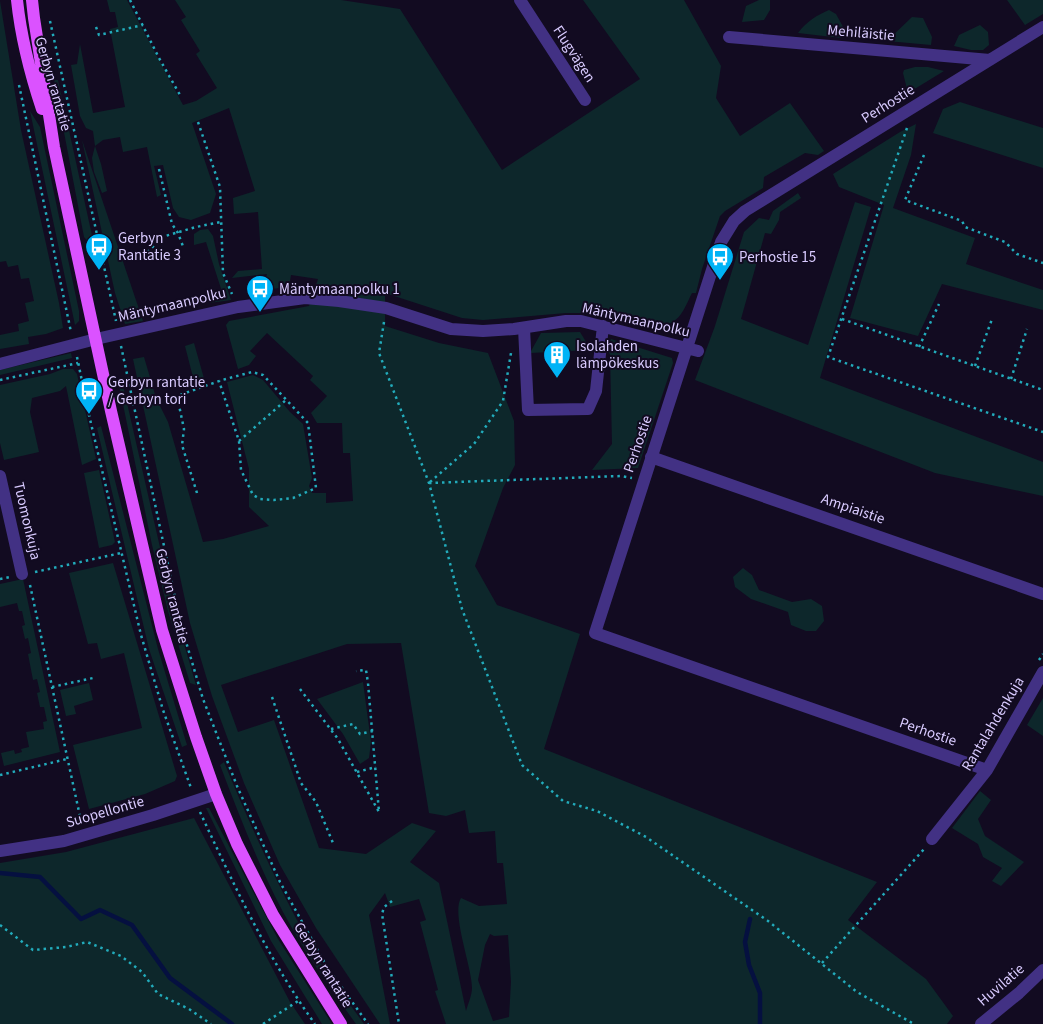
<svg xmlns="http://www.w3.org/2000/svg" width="1043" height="1024" font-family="'Source Sans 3',sans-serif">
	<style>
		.green { fill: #0d272b; fill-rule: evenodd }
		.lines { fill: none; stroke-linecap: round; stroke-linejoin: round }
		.stream { stroke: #051040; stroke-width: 4.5 }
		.path { stroke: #22abbb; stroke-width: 2.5; stroke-dasharray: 2.5 4; stroke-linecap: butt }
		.minor { stroke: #423184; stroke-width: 12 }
		.major { stroke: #db52ff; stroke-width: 12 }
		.labels { text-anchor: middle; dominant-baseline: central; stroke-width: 4; stroke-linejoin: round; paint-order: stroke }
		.street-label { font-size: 15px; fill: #d9cbff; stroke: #120b21 }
		.poi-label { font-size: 15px; fill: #d9cbff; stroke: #120b21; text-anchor: start }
	</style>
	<rect width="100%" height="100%" fill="#120b21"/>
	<path class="green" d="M107,0h20l56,105 13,-4 21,-13 -21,-34 4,-3 -19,-31 5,-3 -11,-17h166l59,9 102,161 138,-91 -57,-79h101l37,66 -5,32 24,38 50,-33 34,48 -6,4 -13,-2 -41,24 -1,11 -38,23 -5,5 -18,53 -6,24h-4c-10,20 -11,29 -35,35l-60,-15h-31l-83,7 -21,-2 -77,-25v33l54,17 49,10 26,68 1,44 -12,23 -28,78 22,39 83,29 -36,115 333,133 -29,38 78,59 27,37 -6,8h-501l-11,-33 3,-1 -18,-68 6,-2 -7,-21 -29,8 -5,-14 -16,22 21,109h-10l-64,-96 -36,-63 -36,-82 -32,-87 -22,-73 -57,-264 11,-2 12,41 12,24 35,120 20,-3 46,-13 -20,-19v-38l-22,-87 26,-7 10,5 27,32 13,12 9,54 -3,8 3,7h14v10l27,-2 -3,-48h-7l-1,-30h-25l-6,-10 16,-17 -17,-16 3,-4 -46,-43 -17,18 6,5 -7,9 -11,4 -12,-44 3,-4 80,-15 9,-27 -27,-4 -2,12 -27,3 5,-16 -35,4 6,-7 24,-2 -4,-57 -24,2 -1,-16 22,-7 -26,-83 -37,15 24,71 -6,19 -19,7 -12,-3 -6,-9 -10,-43 -9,1 7,29 -4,2 -10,-50 -24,5 -3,-15 -17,3 -8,6 6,18 6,27 -5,2 -8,-21 -2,-14 3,-12 -2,-15 -7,-3 -6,-12 -9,-51 6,-1 3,-20 13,69 32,-6 -15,-78 8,-2 -3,-15h-5zM401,643l28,170 17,3 19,-6 4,23 26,-2 2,32h6l4,41 -28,2 -18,-8c-10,16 11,69 11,90 0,7 -4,16 -6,23l-27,-128 -29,-21 26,-31 -24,-8 -46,31 -47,-6 -45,-128 -36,12 -17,-47 126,-41zM490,934l4,2 14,-1 3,47 -2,35 -16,4 -15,-41 7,-35z
		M759,0h11v10l-6,10 -22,2 4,-16z
		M1007,0h36v14l-18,11z
		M0,1l21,129 38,173 4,25 -17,6 -18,3 1,7 -29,5v-14l19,-4 -1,-7 11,-3 -4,-18 9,-2 -5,-23 -8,1 -3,-14 -10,2 -2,-6 -6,1z
		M829,10l7,4 11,20 -6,4 -43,-5c8,-11 19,-18 31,-23z
		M912,17l11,1 9,19 -1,8 -44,-4z
		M980,25l8,7 1,13 -6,5h-12l-17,-4 5,-11z
		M915,67h13l16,4 -36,22 -5,-20 1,-3z
		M54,80h4l35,160 -2,5 -7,-8z
		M960,102l83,26v40l-110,-35 10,-24z
		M30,111l10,16 39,184v10l-4,4z
		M916,124l-5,31 -18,53 82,30 -9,26 77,26v20l-101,-26 -24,52 -68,-18 34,-113 -45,-18 -6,-13 67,-42z
		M82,140l61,181 -18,3 -10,-31z
		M798,193l3,5 -21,14 -1,8 -8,14 -6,-1 -24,86 67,26 47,-143 16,5 -51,171 223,84v34l-108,-23 -240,-93 20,-54 29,-94 15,-14 10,2 4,-9z
		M208,229l5,7 6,28 12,36 -22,3 15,-5 -18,-56 -12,3v-11l6,-4z
		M580,332l11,18 -61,3 11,-20z
		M611,339l61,19 1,5 -35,105 -46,2 20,-26 -2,-90 -5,-4z
		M194,343l11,39 -10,3 -10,-39z
		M71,353l1,5 -72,17v-5z
		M63,369h10l4,5 19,85 -14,6 -16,-79 -6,5 -28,7 -2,14 9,40 -35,8 -4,-17v-58l50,-11z
		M122,381l53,232 21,72 -6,-2 -22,-72 -16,-66 -33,-160z
		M101,426l57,223 29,96 -5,2 -33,-98 -52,-221z
		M99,470l16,72 -3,3 -13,3 -15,-75z
		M113,563l64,213 -2,5 -30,13 -56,15 -16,-64 69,-17 -18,-75 -23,6 -4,-16 -9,1 -19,-71z
		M743,568l9,7 7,15 33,12 19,-3 11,7 2,15 -8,10h-10l-15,-6 -3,-13 -37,-13 -16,-12 -2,-10z
		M23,579l37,173 -56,14 -3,-13 13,-3 1,4 7,-2 -1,-3 8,-2 -3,-15 18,-3 -1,-7 4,-1 -3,-14h-4l-3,-14 3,-1 -3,-13 -4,1 -5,-26 3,-1 -3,-15 -3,1 -3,-13 3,-1 -3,-14h-3l-2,-8 -17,4v-23z
		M363,682l8,60 -2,16 -9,6 -17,-30 -26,-35z
		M89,683l4,17 -19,6 2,8 -10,2 -6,-26z
		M1043,698v38l-16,-11z
		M224,762c29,70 60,138 98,203 13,20 28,39 42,59h-8c-26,-36 -52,-73 -73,-112 -25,-48 -44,-97 -63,-147z
		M980,791l11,9 -13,19 7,17 39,26 -23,24 -9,-5 10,-13 -19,-11 -5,-13 -26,-16z
		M206,808h3l69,131 54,85h-10l-51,-83z
		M194,818l96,184 15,22h-305v-161l66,-11z"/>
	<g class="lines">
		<path class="stream" d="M0,873l40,4 41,42 19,-9 32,15 38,53 62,46
			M750,919l-5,23 4,23 11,28v31"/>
		<path class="path" d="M130,0l29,58 21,37
			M50,21l66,300
			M96,27l3,8 44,-10
			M19,85l52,247
			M198,122l22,65 3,86 9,21
			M907,128l-79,229 215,75
			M924,155l-19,45 57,21 3,6 40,15 12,12 26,9
			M159,169l13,55 6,9 6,16
			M143,257l19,-20 34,-10 25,-5
			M842,319l201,71
			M384,322l-5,31 50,130 33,126 60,156 41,36 34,10 49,26 122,84 89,71 57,32
			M121,346l60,279 22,74 34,87 43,96 47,85 41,57
			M919,347l20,-43
			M77,357l12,58 52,220 22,75 28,78
			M975,366l17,-47
			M1011,379l16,-50
			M0,380l78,-17
			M239,441l47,-41
			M430,482l44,-38 29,-43 8,-48
			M429,483l192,-7 11,2
			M197,493l-15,-48 2,-16 -7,-33 45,-16 30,-8 11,3 45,48 8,65 -23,10 -19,2 -14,-1 -7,-4 -12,-25 -2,-29 -20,-60
			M35,572l86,-19
			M0,579l10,-2
			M30,585l51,236
			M1039,660l4,-6
			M52,687l41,-9
			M300,689l38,50 41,73 -11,-129 -2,-13 -10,1
			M272,697l29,86 15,19 17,41
			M331,729l22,-5 7,10 13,-3
			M357,772l19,-5
			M0,775l67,-16
			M200,812c34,73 68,147 115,212
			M392,901l-8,6 -2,7 17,110
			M0,925l33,25 33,-3 21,-5 34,14 21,16 16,22 31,15 22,15
			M822,963l103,-115
			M263,1024l35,-23"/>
		<path class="minor" d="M520,0l65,100
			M729,37l261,23
			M524,328l4,82 60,-1 8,-18 7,-65
			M0,364l96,-25 142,-32 67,-9 34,3 47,7 65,21 32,2 31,-2 52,-8h15l117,30
			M651,457l392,137
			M0,476l22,98
			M987,770l-392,-137 126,-391 13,-21 11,-10 298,-184
			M932,839l55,-69 56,-98
			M0,851l64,-10 89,-26 63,-21
			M981,1024l38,-31 24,-23"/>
		<path class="major" d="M17,0c4,38 13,73 25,109
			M32,0l2,18 20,129 57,264 51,219 34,107 20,57 21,50 36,71 68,109"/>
	</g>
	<defs>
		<symbol id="bus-pin" viewBox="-11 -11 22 30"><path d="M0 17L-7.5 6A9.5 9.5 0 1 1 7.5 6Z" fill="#00b3f6" stroke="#120b21"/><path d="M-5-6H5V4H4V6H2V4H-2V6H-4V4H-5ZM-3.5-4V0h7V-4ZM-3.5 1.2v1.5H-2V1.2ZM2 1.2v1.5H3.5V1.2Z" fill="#fff"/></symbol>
		<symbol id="building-pin" viewBox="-11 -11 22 30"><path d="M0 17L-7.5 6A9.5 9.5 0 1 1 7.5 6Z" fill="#00b3f6" stroke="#120b21"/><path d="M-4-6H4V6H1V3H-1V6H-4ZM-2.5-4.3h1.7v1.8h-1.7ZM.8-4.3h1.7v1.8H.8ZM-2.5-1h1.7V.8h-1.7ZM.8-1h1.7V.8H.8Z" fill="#fff"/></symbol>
	</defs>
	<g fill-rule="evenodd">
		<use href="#bus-pin" x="83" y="231" width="32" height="43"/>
		<use href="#bus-pin" x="704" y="241" width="32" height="43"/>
		<use href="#bus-pin" x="244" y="273" width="32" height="43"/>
		<use href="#building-pin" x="541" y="339" width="32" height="43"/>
		<use href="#bus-pin" x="73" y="375" width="32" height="43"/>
	</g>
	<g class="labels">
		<g class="street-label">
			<text transform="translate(861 33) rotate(5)">Mehiläistie</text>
			<text transform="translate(574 54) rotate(57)">Flugvägen</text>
			<text transform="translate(53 84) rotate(74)">Gerbyn rantatie</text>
			<text transform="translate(888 104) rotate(-32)">Perhostie</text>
			<text transform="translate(172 305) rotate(-13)">Mäntymaanpolku</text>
			<text transform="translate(636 320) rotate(13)">Mäntymaanpolku</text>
			<text transform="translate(638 444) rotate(-71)">Perhostie</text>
			<text transform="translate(853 509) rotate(19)">Ampiaistie</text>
			<text transform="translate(27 521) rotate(77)">Tuomonkuja</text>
			<text transform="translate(172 596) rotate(76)">Gerbyn rantatie</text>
			<text transform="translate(993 724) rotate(-59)">Rantalahdenkuja</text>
			<text transform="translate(928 732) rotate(19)">Perhostie</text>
			<text transform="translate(105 812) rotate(-16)">Suopellontie</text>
			<text transform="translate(323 965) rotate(58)">Gerbyn rantatie</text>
			<text transform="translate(1001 985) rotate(-41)">Huvilatie</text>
		</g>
		<g class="poi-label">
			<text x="118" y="238">Gerbyn<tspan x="118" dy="17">Rantatie 3</tspan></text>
			<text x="739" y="257">Perhostie 15</text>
			<text x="279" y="289">Mäntymaanpolku 1</text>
			<text x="576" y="346">Isolahden<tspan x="576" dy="17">lämpökeskus</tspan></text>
			<text x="108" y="382">Gerbyn rantatie<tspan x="108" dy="17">/ Gerbyn tori</tspan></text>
		</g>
	</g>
</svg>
